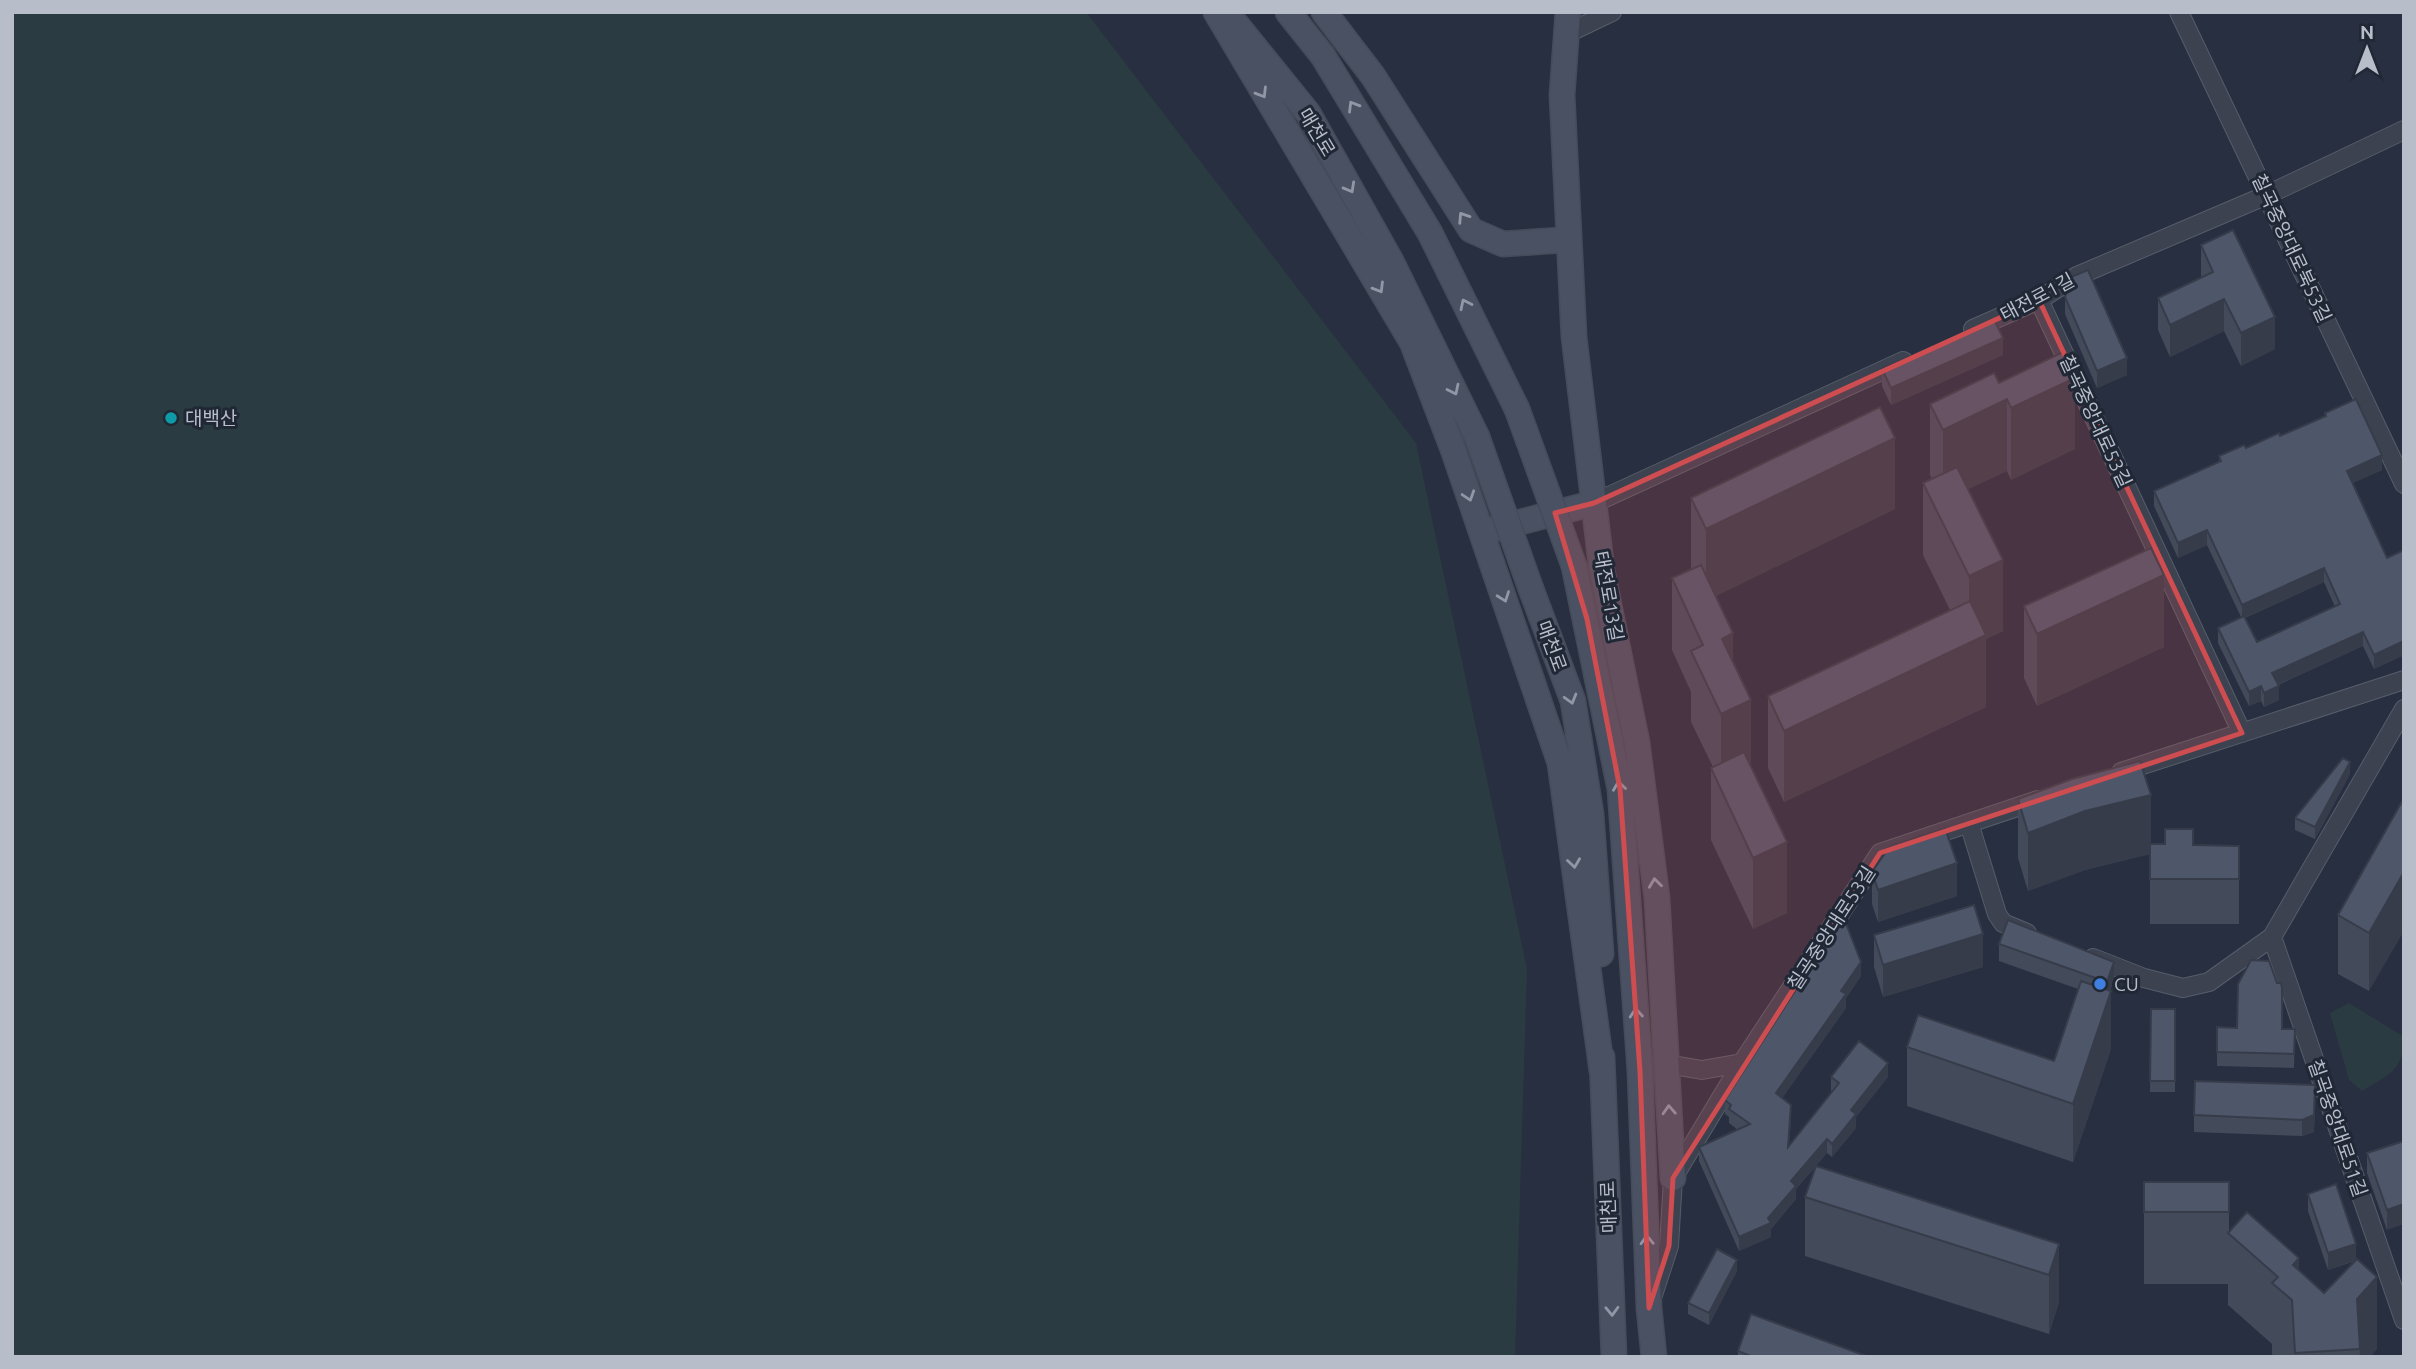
<svg xmlns="http://www.w3.org/2000/svg" width="2416" height="1369" font-family="Ubuntu,'Noto Sans KR',sans-serif">
	<style>
		.green { fill: #2a3c41 }
		.lines { fill: none; stroke-linecap: round; stroke-linejoin: round }
		.minor-casing { stroke: #565d6a; stroke-width: 20 }
		.secondary-casing { stroke: #454b59; stroke-width: 27 }
		.minor { stroke: #3c4250; stroke-width: 18 }
		.secondary { stroke: #4a5163; stroke-width: 24 }
		.secondary-bridge-casing { stroke: #454b59; stroke-width: 27; stroke-linecap: butt }
		.secondary-bridge { stroke: #4a5163; stroke-width: 24 }
		.wall { fill: #434a5a; fill-rule: evenodd }
		.shaded-wall { fill: #373c4a }
		.building { fill: #4e5669; stroke: #373c4a; stroke-width: 2 }
		.oneway { stroke: #9297a6 }
		.marked { fill: #ce4d50; fill-opacity: 0.2; stroke: #ce4d50; stroke-width: 5; stroke-linejoin: round }
		.culture-dot { fill: #0f9aa8; stroke: #202735; stroke-width: 2.5 }
		.shop-dot { fill: #3f7fe0; stroke: #202735; stroke-width: 2.5 }
		.labels { text-anchor: middle; dominant-baseline: central; stroke-width: 6; stroke-linejoin: round; paint-order: stroke }
		.street-label { font-size: 19px; fill: #b8bdca; stroke: #202735 }
		.poi-label { font-size: 19px; fill: #b8bdca; stroke: #202735; text-anchor: start }
	</style>
	<rect width="100%" height="100%" fill="#282f40"/>
	<path class="green" d="M12,12h1074l330,431 111,526 -12,388h-1503z
		M2349,1003l55,34c0,34 -16,38 -42,54l-13,-11 -19,-67z"/>
	<g class="lines">
		<defs>
			<path id="minor" d="M2179,12l225,472
				M1566,34l46,-22
				M2039,300l203,433
				M1973,329l66,-29 38,-24 190,-81 137,-65
				M1594,503l309,-142
				M2121,772l283,-92
				M1969,823l28,91 6,9 24,10
				M2272,937l132,383
				M2093,958l51,20 39,10 26,-6 63,-45 132,-228
				M1667,1064l35,6 40,-7
				M1653,1295l16,-49 4,-68 69,-115 138,-210 158,-53"/>
			<path id="secondary" d="M1216,12l196,330 42,110 106,311 42,308
				M1288,12l35,44 107,177 87,176
				M1324,12l49,64 98,154 32,14 60,-4 6,2
				M1568,12l-6,83 12,242 28,234 35,172 20,155 16,280
				M1236,24l72,89 83,148 86,176
				M1490,530l104,-27
				M1574,566l46,223 20,282 9,237 5,49
				M1531,589l42,112 18,113 10,140
				M1602,1057l12,300"/>
		</defs>
		<use href="#minor" class="minor-casing"/>
		<use href="#secondary" class="secondary-casing"/>
		<use href="#minor" class="minor"/>
		<use href="#secondary" class="secondary"/>
		<defs>
			<path id="secondary-bridge" d="M1517,409l57,157
				M1477,437l54,152"/>
		</defs>
		<use href="#secondary-bridge" class="secondary-bridge-casing"/>
		<use href="#secondary-bridge" class="secondary-bridge"/>
	</g>
	<path class="wall" d="M2201,245l74,104 -34,17 -17,-35 -54,26 -12,-27v-32l43,-20z
		M2065,297l62,78 -30,13 -32,-74z
		M2003,355l-112,50 -9,-19v-17z
		M1999,383l76,66 -64,31 -4,-9 -39,18 35,142 -17,8v68l-202,95 -16,-34v-72l182,-86 -27,-55v-72l9,-4 -2,-4v-71z
		M2325,413l57,57 -30,13 35,75 17,-8v105l-30,14 -11,-23 -85,39 1,15 -15,7 -3,-6 -12,5 -31,-63v-15l23,-11 -34,-72 -29,13 -24,-52v-15l65,-29v-6l61,-20 45,-20zM2324,582l11,25 -78,35 -12,-24z
		M1691,498l204,11 -180,87 18,65 18,106 36,146 -34,16 -42,-89v-72l2,-1 -22,-45v-30l-19,-42v-72l19,-9z
		M2024,606l140,41 -127,59 -13,-28z
		M2350,774l-35,65 -20,-9v-12z
		M2404,798l-35,193 -31,-17v-59z
		M2018,799l133,45 88,2v78h-89v-70l-65,16 -57,21 -10,-33z
		M1872,872l85,24 -79,26 -6,-18z
		M1874,935l109,32 -100,30 -9,-30z
		M1999,944l115,35 -4,12 1,58 -38,113 -166,-56v-59l147,14 24,-72 -79,-28z
		M1861,976l-15,22v10l-64,90 9,21 -2,27 43,-54 -1,-1v-14h57l-32,40v11l-24,29 -5,-4 -11,13 243,78v58l-10,32 -244,-78v-59l11,-31 -20,23v10l-25,30v8l-32,14 -40,-90v-14l39,-17 -9,-7v-6l-4,-3v-14z
		M2151,1009h24v83h-25z
		M2217,1027l78,2 -1,39 -77,-2z
		M2404,1096v25l-2,-4v-20z
		M2315,1102l-1,30 -12,4 -108,-4v-17z
		M2404,1141l-17,89 -20,-57v-20z
		M2144,1182h85v49l70,40 25,22 31,-32 -27,9 -20,-59v-17l48,66 21,89 -7,8h-95l-3,-3v-10l-44,-39v-21h-84z
		M1737,1271l-28,54 -21,-11v-11z
		M1738,1351l131,6h-131z"/>
	<path class="shaded-wall" d="M2224,299v32l-54,26v-32z
		M2275,317v32l-34,17v-33z
		M2003,338v17l-112,50v-17z
		M2127,358v17l-30,13v-17z
		M2075,378v71l-64,31v-72z
		M2007,399v72l-64,30v-71z
		M1895,438v71l-189,92v-72z
		M2382,455v15l-35,16v-15z
		M2207,530v15l-29,13v-15z
		M2003,560v71l-17,8v68l-202,95v-71l185,-88v-67z
		M2324,568v14l-82,37v-14z
		M2164,575v72l-127,59v-72z
		M2363,632v14l-91,41v-14z
		M1733,633v72l-11,-66z
		M2404,641v14l-30,14v-14z
		M2261,686v15l-12,5v-14z
		M2279,686v14l-15,7v-14z
		M1751,700v71l-30,15v-72z
		M2350,762v12l-35,65v-12z
		M2151,795v59l-66,16 -57,21v-58l57,-22z
		M1787,842v71l-34,16v-71z
		M1957,863v33l-79,26v-32z
		M2404,872v59l-35,60v-58z
		M1983,934v33l-100,30v-32z
		M1861,962v14l-15,22v10l-70,99v-14l65,-102z
		M2114,962v17l-7,20v-17z
		M2111,991v58l-38,113v-58z
		M1888,1063v14l-32,40v11l-24,29v-13l19,-34z
		M2315,1085l-1,47 -12,4v-16z
		M1827,1139v14l-31,36v10l-25,30v8l-32,14v-14l29,-19 23,-37z
		M2404,1204v20l-17,6v-20z
		M2059,1244v58l-10,32v-59z
		M2356,1244v16l-28,10v-17z
		M2299,1258v72l-6,-65z
		M1737,1260v11l-28,54v-12z
		M2377,1277v72l-7,8h-10l-3,-58z"/>
	<path class="building" d="M2233,230l42,87 -34,16 -17,-34 -54,26 -12,-27 55,-26 -12,-27z
		M2088,270l39,88 -30,13 -32,-74 6,-20z
		M1994,319l9,19 -112,50 -9,-19z
		M2063,352l12,26 -64,30 -4,-9 -64,31 -13,-26 64,-31 5,10z
		M2356,399l26,56 -35,16 40,87 17,-8v91l-30,14 -11,-23 -91,41 7,13 -15,7 -3,-7 -12,6 -31,-64 26,-12 13,26 83,-38 -16,-36 -82,37 -35,-75 -29,13 -24,-52 67,-30 -2,-5 25,-11 2,3 33,-15 1,3 46,-20 -1,-3z
		M1880,407l15,31 -189,91 -15,-31z
		M1957,467l46,93 -34,16 -46,-93z
		M2151,548l13,27 -127,59 -13,-28z
		M1701,565l32,68 -11,6 29,61 -30,14 -30,-63 12,-6 -31,-67z
		M1970,601l16,34 -202,96 -16,-35z
		M1744,752l43,90 -34,16 -42,-90z
		M2343,758l7,4 -35,65 -20,-9z
		M2140,761l11,34 -66,16 -57,22 -10,-34 54,-20z
		M2404,798v74l-35,61 -31,-18z
		M1945,828l12,35 -79,27 -6,-18 18,-26z
		M2165,829h28v16l46,1v33h-89v-35h15z
		M1974,905l9,29 -100,31 -9,-30z
		M1843,916l18,46 -20,29 5,3 -70,99 15,12 -3,42 51,-64 -8,-6 28,-36 29,22 -37,47 5,4 -24,30 -5,-5 -36,42 5,5 -28,32 3,5 -32,14 -40,-90 51,-23 -21,-15 2,-4 -6,-5z
		M2008,920l106,42 -7,20 -108,-38z
		M2251,960l18,1 8,22h4l1,5v41h13l-1,25 -77,-2v-25l20,1 1,-44z
		M2081,981l30,10 -38,113 -166,-57 11,-32 136,46z
		M2151,1009h24v72h-25z
		M2195,1081l120,4 -1,30 -12,5 -108,-5z
		M2404,1141v63l-17,6 -20,-57z
		M1816,1166l243,78 -10,31 -244,-78z
		M2144,1182h85v30h-85z
		M2336,1184l20,60 -28,9 -20,-59z
		M2247,1212l52,46 -6,7 31,28 33,-34 20,18 -20,22 3,50 -65,4 -3,-53 -20,-17 6,-6 -50,-44z
		M1717,1249l20,11 -28,53 -21,-10z
		M1751,1314l118,43h-116l-15,-6z"/>
	<defs><path id="oneway-chevron" d="M-2-3.5L2.5 0L-2 3.5" fill="none" stroke-width="1.6" stroke-linecap="round" stroke-linejoin="round" transform="scale(1.75)"/></defs>
	<g class="oneway">
		<use href="#oneway-chevron" transform="translate(1262 93) rotate(59)"/>
		<use href="#oneway-chevron" transform="translate(1353 106) rotate(-121)"/>
		<use href="#oneway-chevron" transform="translate(1350 188) rotate(61)"/>
		<use href="#oneway-chevron" transform="translate(1463 217) rotate(-123)"/>
		<use href="#oneway-chevron" transform="translate(1379 288) rotate(59)"/>
		<use href="#oneway-chevron" transform="translate(1465 304) rotate(-116)"/>
		<use href="#oneway-chevron" transform="translate(1454 390) rotate(64)"/>
		<use href="#oneway-chevron" transform="translate(1469 496) rotate(72)"/>
		<use href="#oneway-chevron" transform="translate(1504 597) rotate(70)"/>
		<use href="#oneway-chevron" transform="translate(1571 699) rotate(74)"/>
		<use href="#oneway-chevron" transform="translate(1619 786) rotate(-98)"/>
		<use href="#oneway-chevron" transform="translate(1574 863) rotate(82)"/>
		<use href="#oneway-chevron" transform="translate(1655 883) rotate(-97)"/>
		<use href="#oneway-chevron" transform="translate(1636 1013) rotate(-95)"/>
		<use href="#oneway-chevron" transform="translate(1669 1110) rotate(-93)"/>
		<use href="#oneway-chevron" transform="translate(1647 1240) rotate(-92)"/>
		<use href="#oneway-chevron" transform="translate(1612 1311) rotate(88)"/>
	</g>
	<path class="marked" d="M2039,300l203,433 -362,120 -207,325 -4,68 -20,62 -9,-237 -20,-282 -33,-170 -32,-106 39,-10z"/>
	<circle class="culture-dot" cx="171" cy="418" r="7"/>
	<circle class="shop-dot" cx="2100" cy="984" r="7"/>
	<g class="labels">
		<g class="street-label">
			<text transform="translate(1317 132) rotate(59)">매천로</text>
			<text transform="translate(2292 248) rotate(65)">칠곡중앙대로북53길</text>
			<text transform="translate(2037 297) rotate(-28)">태전로1길</text>
			<text transform="translate(2096 421) rotate(65)">칠곡중앙대로53길</text>
			<text transform="translate(1609 596) rotate(80)">태전로13길</text>
			<text transform="translate(1552 646) rotate(70)">매천로</text>
			<text transform="translate(1831 928) rotate(-57)">칠곡중앙대로53길</text>
			<text transform="translate(2338 1128) rotate(71)">칠곡중앙대로51길</text>
			<text transform="translate(1608 1207) rotate(-92)">매천로</text>
		</g>
		<g class="poi-label">
			<text x="185" y="418">대백산</text>
			<text x="2114" y="984">CU</text>
		</g>
	</g>
	<rect width="2416" height="1369" fill="none" stroke="#b8bdca" stroke-width="28"/>
	<g transform="translate(2367 49)" stroke="#202735" stroke-width="5" paint-order="stroke">
	<path d="M0-5L12 26L0 18L-12 26Z" fill="#b8bdca"/>
	<text y="-10" font-size="19" font-weight="bold" text-anchor="middle" fill="#b8bdca">N</text>
	</g>
</svg>
